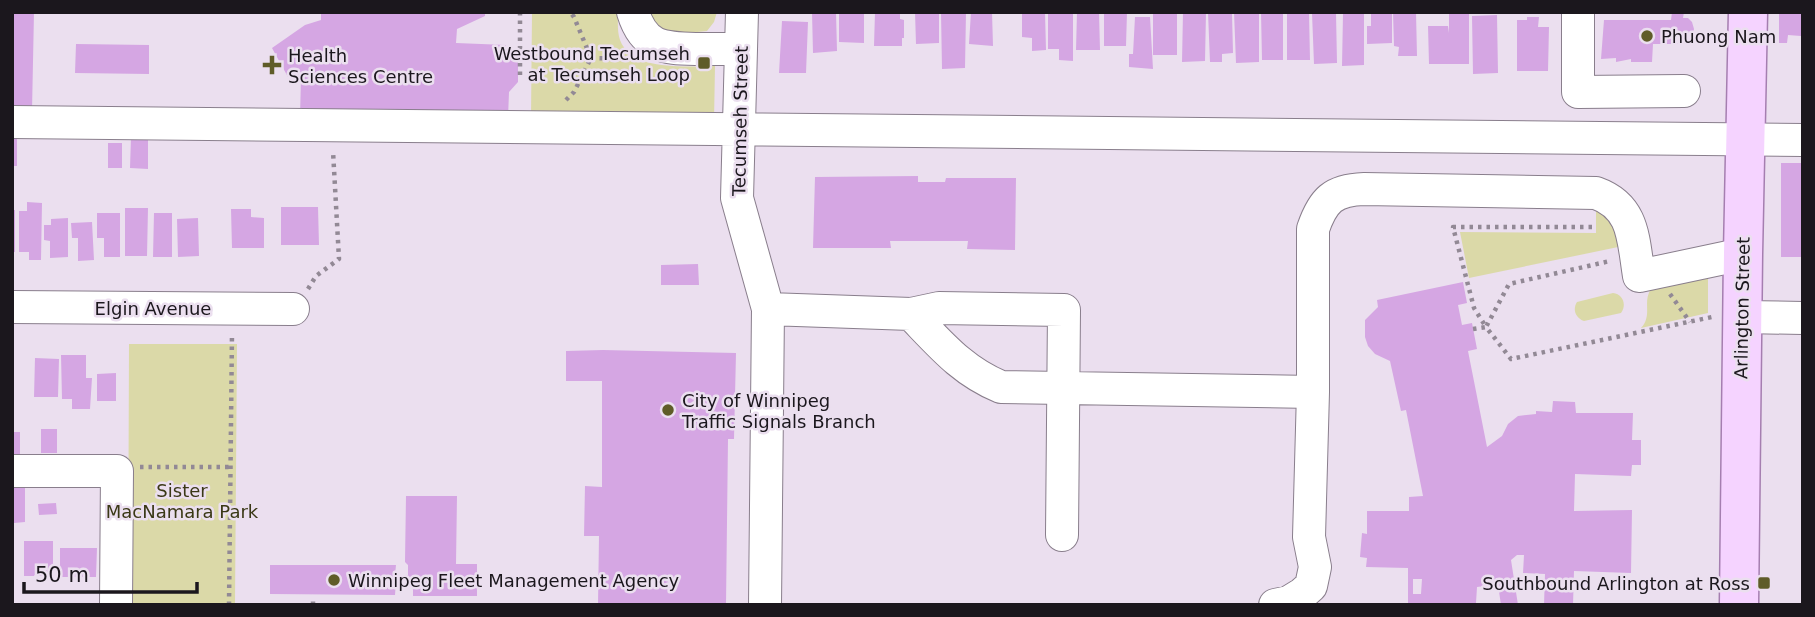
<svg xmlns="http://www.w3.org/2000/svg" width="1815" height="617" font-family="'DejaVu Sans',sans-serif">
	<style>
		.green { fill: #dbd9a8 }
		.building { fill: #d5a6e3; fill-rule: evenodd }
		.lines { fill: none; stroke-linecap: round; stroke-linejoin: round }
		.minor-casing { stroke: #897e8c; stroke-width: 34 }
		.major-casing { stroke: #a57eb0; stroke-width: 41 }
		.path { stroke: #928995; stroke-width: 4.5; stroke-dasharray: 3.5 5; stroke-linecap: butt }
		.minor { stroke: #fff; stroke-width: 32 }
		.major { stroke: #f5d3ff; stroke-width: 38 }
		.poi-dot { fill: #5f5c28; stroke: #ebdfef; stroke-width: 2.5 }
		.labels { text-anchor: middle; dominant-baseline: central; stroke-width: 5; stroke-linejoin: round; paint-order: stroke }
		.poi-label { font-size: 18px; fill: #1b171d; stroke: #ebdfef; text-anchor: start }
		.street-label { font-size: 18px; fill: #1b171d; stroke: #ebdfef }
		.park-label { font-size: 18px; fill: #3a3816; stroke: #ebdfef }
	</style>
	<rect width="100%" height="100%" fill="#ebdfef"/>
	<path class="green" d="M532,12h86c0,9 -1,19 2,28 12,32 68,26 95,26l-1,55 -183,-3z
		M645,12h72l-3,10 -7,9 -29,3 -19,-1z
		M1596,203l9,2 18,41 -154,32 -9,-46 136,1z
		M1708,273v40l-67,15c12,-13 1,-26 10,-39z
		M1613,293c10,1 14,12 8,20l-37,8c-8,-3 -12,-11 -7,-19z
		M129,344h108l-2,260h-107z"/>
	<path class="building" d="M12,12h22l-2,99h-20z
		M321,12h164v4l-28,13 -1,14 50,2v7l12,1v29l-9,10 -1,26 -208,-1 1,-40h-13l-16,-29 33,-23 16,-5z
		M812,12h24l1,39 -24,2z
		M839,12h25v31l-25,-1z
		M875,12h25v7l4,1v18h-2v8h-28z
		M915,12h24v31l-23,1z
		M941,12h25l-1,56 -23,1z
		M971,12h21l1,34 -24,-2z
		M1022,12h23l1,38 -14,1v-13l-10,-1z
		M1048,12h25v49l-14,-1v-11h-11z
		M1077,12h22l1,38h-24z
		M1104,12h23l-1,34h-22z
		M1183,12h23l-1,49 -23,1z
		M1208,12l24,1 1,40 -11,1v8h-12z
		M1234,12h25v50l-23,1z
		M1261,12h22v48h-21z
		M1287,12h22l1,48h-23z
		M1371,12h21v31l-25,1v-18h4z
		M1393,12h23l1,44h-19l1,-9 -5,-1z
		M1449,12h20v52h-40l-1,-38h20l1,7z
		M1672,12h12l-1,6h5l4,4 2,7 -3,15h-38l-1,18h-21v-3l-15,3v-4l-15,1 3,-39h67z
		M1779,12h22v24l-13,-1 -1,8h-8z
		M1153,13h24v42h-24z
		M1312,13h24l1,50 -23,1z
		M1343,14h21v51l-22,1z
		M1497,15l1,58 -25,1 -1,-58z
		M1135,17h15l3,52 -24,-2v-13h4z
		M1527,17h12l-1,10h11l-1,44h-31v-51h10z
		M782,21l26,1 -2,51h-27z
		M76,44l73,1v29l-74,-1z
		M131,137h17v32l-18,-1z
		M12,138h5v28h-5z
		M108,143h14v25h-14z
		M1781,163h22v94h-22z
		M918,176v6h27l1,-4h70l-1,72 -48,-1 1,-8h-78l1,7h-78l2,-71z
		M27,202l15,1 -1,57h-12v-8h-10v-41h8z
		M281,207h37l1,38h-38z
		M125,208h23l-1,48h-22z
		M231,209h20v8l13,1v30h-32z
		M12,210h3v42h-3z
		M97,213h23v44h-16v-19h-7z
		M154,213h18v44h-19z
		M68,218v39l-18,1v-17l-6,-1v-15h7v-6z
		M198,218l1,38 -21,1 -1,-38z
		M92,222l2,38 -16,1v-23h-6l-1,-15z
		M698,264l1,21h-38v-20z
		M1463,282l4,21 -9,2 4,20 10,-2 5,26 -9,2 19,96 15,-11 6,-12 10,-8 18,-2v-3l16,1 1,-11 22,1 1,11h57l-1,27h9v25h-9l-1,11 -56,-2 -1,37 58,-1 -1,63 -57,-2 -1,34h-29l1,-31 -22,-1 1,-18h-7l-6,5 7,45h-17l-4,-27 -12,8 -8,1 -1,16 -68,2v-37l-42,-1 1,-9 -7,-1 2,-24 5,1v-23h42v-14l14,-1 -17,-86 -5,1 -11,-50 -15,-7 -7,-8 -3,-9v-17l13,-13 -1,-7zM1413,579h9l-1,15h-8z
		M603,350l133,3 -2,86h-6l-2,166h-128l1,-69h-15l1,-50 17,1v-106h-36v-30z
		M61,355h25v23h6l-2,31h-18v-10h-10z
		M35,358l24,1 -1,38h-24z
		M116,373v28h-19v-27z
		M41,429h16v24h-16z
		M12,432h8v24h-8z
		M14,488h11v34l-11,1z
		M406,496h51l-1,68h21v32h-64v-11h-5v-4h-12l-1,14 -125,-1v-29h126l-1,10h13v-10l-3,-3z
		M56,503l1,11 -18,1 -1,-11z
		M24,541h29v35h-29z
		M60,548h37l-1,29h-36z"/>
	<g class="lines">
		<defs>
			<path id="minor" d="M633,12c11,36 30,36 64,37 14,0 29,0 44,0
				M742,12l-5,186 31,111 -3,296
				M1578,12v80l106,-1
				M12,122l1791,18
				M12,307l281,2
				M768,309l143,5 28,-6 125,2 -2,225
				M911,314c29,30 51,57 90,73l312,5
				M1742,317l61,1
				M12,471h105l-1,134
				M1275,605l14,-3 13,-8 9,-8 4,-19 -6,-30 4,-145v-163c10,-29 20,-39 51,-40l232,4c39,14 37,47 43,83l104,-22"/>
			<path id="major" d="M1739,605l4,-351 5,-242"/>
		</defs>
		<use href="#minor" class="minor-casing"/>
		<use href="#major" class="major-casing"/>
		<path class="path" d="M520,12v63
			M591,58l40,1
			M566,100l8,-8 17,-34 -17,-41 -4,-5
			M1592,227h-139l21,81 12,19 23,-43 101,-23
			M308,289l8,-13 23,-17 -6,-108
			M1670,294l20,28
			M1473,329l13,-2 25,32 201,-42
			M140,467h90
			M229,605l3,-272
			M313,605v-8"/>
		<use href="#minor" class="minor"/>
		<use href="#major" class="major"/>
	</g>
	<g class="poi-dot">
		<circle cx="1647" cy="36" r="7"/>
		<rect x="697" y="56" width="14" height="14" rx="3.5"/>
		<path d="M268.5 54.5h7v7h7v7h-7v7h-7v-7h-7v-7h7z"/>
		<circle cx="668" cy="410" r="7"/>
		<circle cx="334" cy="580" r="7"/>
		<rect x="1757" y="576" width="14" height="14" rx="3.5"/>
	</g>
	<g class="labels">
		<g class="poi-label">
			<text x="1661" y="36">Phuong Nam</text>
			<text x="690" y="53" text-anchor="end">Westbound Tecumseh<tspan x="690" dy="21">at Tecumseh Loop</tspan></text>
			<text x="288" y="55">Health<tspan x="288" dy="21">Sciences Centre</tspan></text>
			<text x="682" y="400">City of Winnipeg<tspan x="682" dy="21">Traffic Signals Branch</tspan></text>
			<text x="348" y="580">Winnipeg Fleet Management Agency</text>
			<text x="1750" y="583" text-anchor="end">Southbound Arlington at Ross</text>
		</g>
		<g class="street-label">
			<text transform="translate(740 121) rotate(-89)">Tecumseh Street</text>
			<text x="153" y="308">Elgin Avenue</text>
			<text transform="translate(1742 308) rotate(-89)">Arlington Street</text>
		</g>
		<g class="park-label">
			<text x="182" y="490">Sister<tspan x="182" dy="21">MacNamara Park</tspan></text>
		</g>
	</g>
	<rect width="1815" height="617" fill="none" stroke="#1b171d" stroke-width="28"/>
	<path d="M24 582v10h173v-10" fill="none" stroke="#1b171d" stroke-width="3.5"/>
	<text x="35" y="582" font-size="21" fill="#1b171d" stroke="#ebdfef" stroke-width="5" paint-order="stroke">50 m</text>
</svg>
